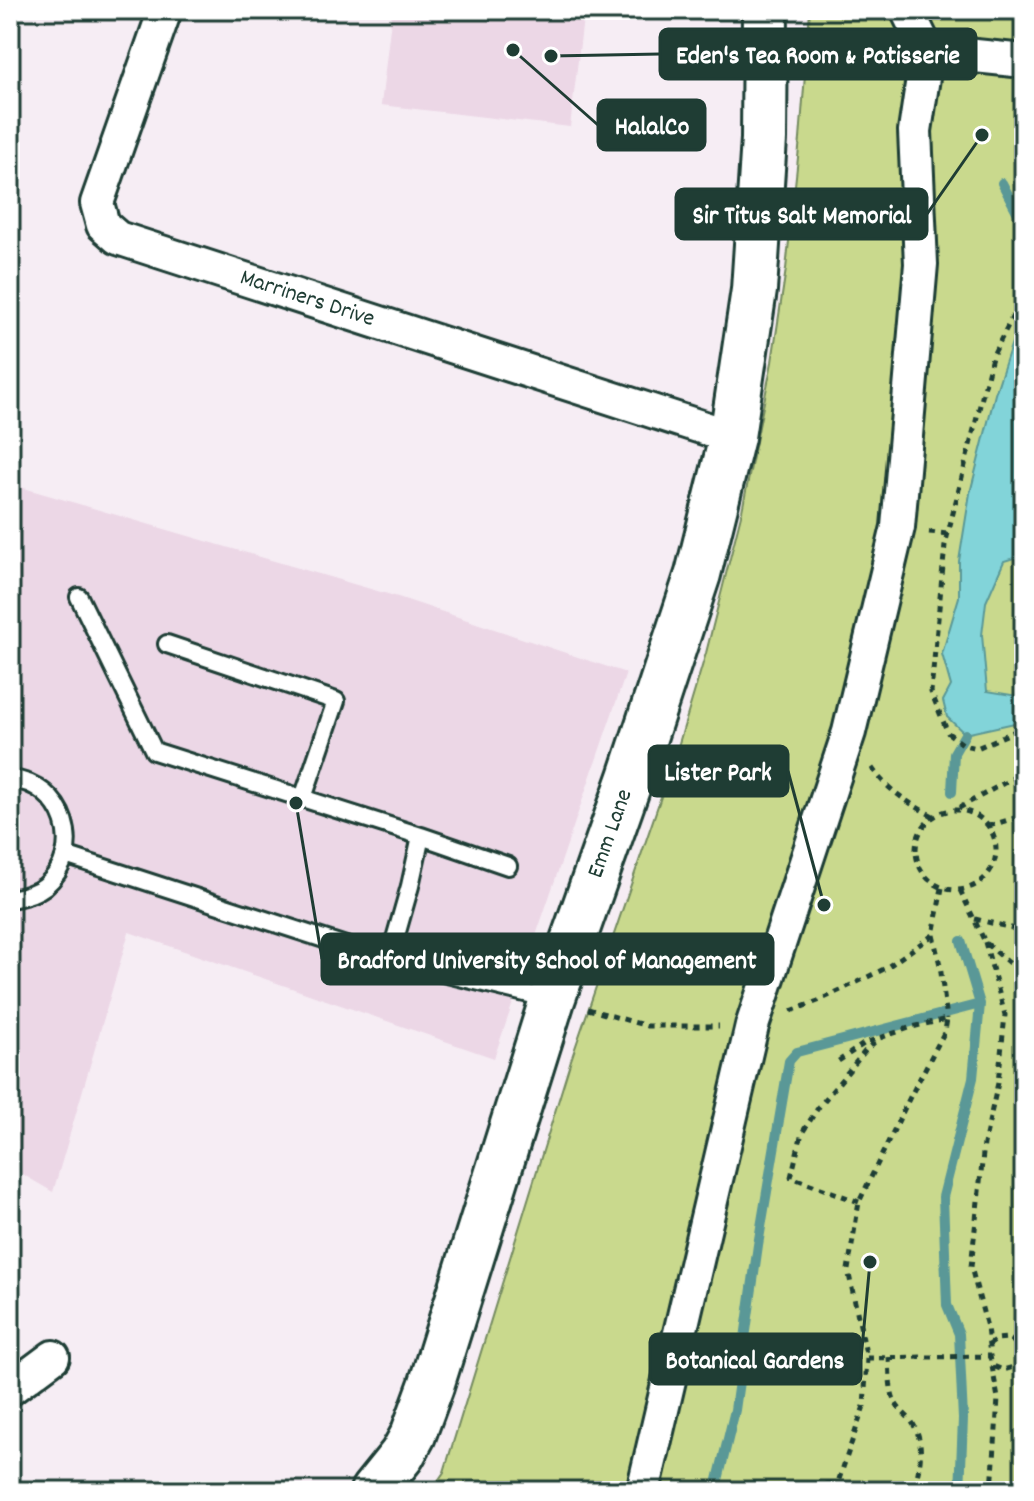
<svg xmlns="http://www.w3.org/2000/svg" width="1034" height="1501" font-family="Dekko,sans-serif">
	<style>
		.built { fill: #ecd7e6 }
		.green { fill: #c9d98d; stroke: #748b60; stroke-width: 2 }
		.water { fill: #82d4d9; stroke: #5a9897; stroke-width: 2 }
		.lines { fill: none; stroke-linecap: round; stroke-linejoin: round }
		.stream { stroke: #5a9897; stroke-width: 10 }
		.lane-casing { stroke: #1f3d34; stroke-width: 22 }
		.street-casing { stroke: #1f3d34; stroke-width: 38 }
		.secondary-casing { stroke: #1f3d34; stroke-width: 50 }
		.path { stroke: #1f3d34; stroke-width: 5; stroke-dasharray: 6 6; stroke-linecap: butt }
		.lane { stroke: #fff; stroke-width: 16 }
		.street { stroke: #fff; stroke-width: 32 }
		.secondary { stroke: #fff; stroke-width: 44 }
		.labels { text-anchor: middle; dominant-baseline: central; stroke-width: 7; stroke-linejoin: round; paint-order: stroke }
		.street-label { font-size: 24px; fill: #1f3d34; stroke: #fff }
		.leader { fill: none; stroke: #1f3d34; stroke-width: 3 }
		.callout-dot { fill: #1f3d34; stroke: #fff; stroke-width: 3 }
		.callout { fill: #1f3d34; stroke: #1f3d34; stroke-width: 3 }
		.callout-label { font-size: 26px; text-anchor: middle; font-weight: bold; fill: #fff }
	</style>
	<rect width="100%" height="100%" fill="#f6edf4"/>
	<filter id="ink" filterUnits="userSpaceOnUse"><feTurbulence type="fractalNoise" baseFrequency=".0125" numOctaves="2"/><feDisplacementMap in="SourceGraphic" scale="16" xChannelSelector="R" yChannelSelector="G"/><feConvolveMatrix kernelMatrix="1 2 1 2 8 2 1 2 1" color-interpolation-filters="sRGB"/></filter>
	<g filter="url(#ink)">
		<path class="built" d="M392,10h192l-14,117 -189,-22z
			M10,484l388,113 228,76 -132,385 -365,-126 -76,260 -43,-25z"/>
		<path class="green" d="M810,10h214v1481h-593l13,-19 127,-412 106,-310 29,-97 36,-142 30,-149 14,-93 14,-130z"/>
		<path class="water" d="M1024,312v243l-20,6 -18,41 -4,33 5,56 37,6v24l-59,13 -18,-17 -4,-16 8,-15 -9,-32 17,-57v-36l11,-68 25,-99 22,-67z"/>
		<g class="lines">
			<path class="stream" d="M1002,183l22,42
				M952,792l2,-39 11,-19
				M718,1491v-11l17,-70 23,-165 31,-184 8,-9 183,-48
				M960,1491l3,-72 -4,-85 -12,-29 -4,-108 30,-119 7,-74 -19,-63"/>
			<defs>
				<path id="lane" d="M79,597l75,154 267,85 -11,50 -21,74
					M167,644l169,57 -33,97
					M10,779c54,4 77,72 35,107 -10,8 -23,11 -35,13
					M421,836l87,30
					M65,855l324,105 161,39"/>
				<g id="street">
					<path id="s1" d="M165,10l-68,193 6,22 15,13 614,199"/>
					<path d="M907,10l20,41 97,10"/>
					<path d="M10,1389l43,-32"/>
					<path d="M643,1491l109,-465 97,-294 49,-205 23,-263 -6,-133 12,-80"/>
				</g>
				<g id="secondary">
					<path id="s2" d="M373,1491l29,-36 11,-20 18,-49 121,-386 79,-223 67,-203 34,-137 22,-147 10,-151 1,-129"/>
				</g>
			</defs>
			<use href="#lane" class="lane-casing"/>
			<use href="#street" class="street-casing"/>
			<use href="#secondary" class="secondary-casing"/>
			<path class="path" d="M1024,294l-32,63 -47,188 -14,147 17,41 16,12 13,3 47,-21
				M929,532l19,2
				M872,768c15,22 38,36 61,48
				M959,808l65,-36
				M916 850a40 40 0 1 1 80 0a40 40 0 1 1-80 0Z
				M989,826l35,-11
				M960,890l25,52 39,34
				M975,919l49,12
				M933,935l7,30 7,54
				M985,942l20,73 -7,68 -14,61 -13,123 16,60 3,29 8,42 -6,93
				M588,1009l59,17h72
				M791,1011l27,-10 68,-33 47,-33 9,-47
				M859,1202l-68,-25 11,-44 16,-25 48,-58 12,-11
				M989,1345l8,-6 11,-1 9,6 4,11 -7,12 -11,3 -10,-4
				M889,1357c1,15 0,32 6,45 4,8 12,13 17,20 14,21 8,46 1,69
				M867,1358l123,-2
				M742,1491l95,-8
				M835,1491l29,-85 3,-48 -19,-88 11,-68 51,-105 35,-66 2,-12 -35,8 -47,16 -28,19"/>
			<use href="#lane" class="lane"/>
			<use href="#street" class="street"/>
			<use href="#secondary" class="secondary"/>
		</g>
	</g>
	<g class="labels">
		<g class="street-label">
			<text stroke="none"><textPath href="#s1" startOffset="446">Marriners Drive</textPath></text>
			<text stroke="none"><textPath href="#s2" startOffset="702">Emm Lane</textPath></text>
		</g>
	</g>
	<path class="leader" d="M551 56L660 54M513 50L598 125M982 135L927 214M824 905L788 771M296 803L322 959M870 1262L861 1359"/>
	<g class="callout-dot">
		<circle cx="551" cy="56" r="8"/>
		<circle cx="513" cy="50" r="8"/>
		<circle cx="982" cy="135" r="8"/>
		<circle cx="824" cy="905" r="8"/>
		<circle cx="296" cy="803" r="8"/>
		<circle cx="870" cy="1262" r="8"/>
	</g>
	<g class="callout">
		<rect x="660" y="29" width="316" height="50" rx="8"/>
		<rect x="598" y="100" width="107" height="50" rx="8"/>
		<rect x="676" y="189" width="251" height="50" rx="8"/>
		<rect x="649" y="746" width="139" height="50" rx="8"/>
		<rect x="322" y="934" width="451" height="50" rx="8"/>
		<rect x="650" y="1334" width="211" height="50" rx="8"/>
	</g>
	<g class="callout-label">
		<text x="818" y="63">Eden's Tea Room &amp; Patisserie</text>
		<text x="652" y="134">HalalCo</text>
		<text x="802" y="223">Sir Titus Salt Memorial</text>
		<text x="718" y="780">Lister Park</text>
		<text x="547" y="968">Bradford University School of Management</text>
		<text x="755" y="1368">Botanical Gardens</text>
	</g>
	<rect width="1034" height="1501" fill="none" stroke="#fff" stroke-width="40"/>
	<rect x="20" y="20" width="994" height="1461" fill="none" stroke="#1f3d34" stroke-width="3" filter="url(#ink)"/>
</svg>
